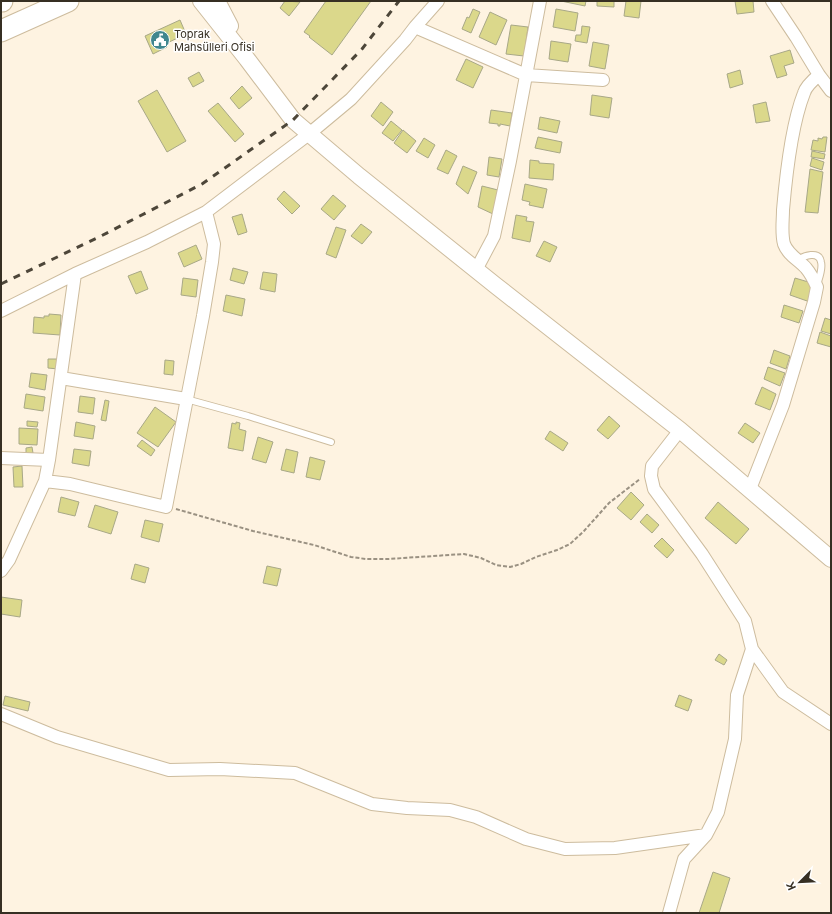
<svg xmlns="http://www.w3.org/2000/svg" width="832" height="914" font-family="Inter,sans-serif">
	<style>
		.building { fill: #dbd88b; stroke: #a8a887 }
		.lines { fill: none; stroke-linecap: round; stroke-linejoin: round }
		.lane-casing { stroke: #cdbc9e; stroke-width: 8 }
		.street-casing { stroke: #cdbc9e; stroke-width: 14 }
		.secondary-casing { stroke: #cdbc9e; stroke-width: 18 }
		.highway-casing { stroke: #cdbc9e; stroke-width: 23 }
		.path { stroke: #9a9182; stroke-width: 2; stroke-dasharray: 4 2; stroke-linecap: butt }
		.lane { stroke: #fff; stroke-width: 6 }
		.street { stroke: #fff; stroke-width: 12 }
		.secondary { stroke: #fff; stroke-width: 16 }
		.highway { stroke: #fff; stroke-width: 21 }
		.rail { stroke: #4d4639; stroke-width: 3; stroke-dasharray: 7 7; stroke-linecap: butt }
		.labels { text-anchor: middle; dominant-baseline: central; stroke-width: 3; stroke-linejoin: round; paint-order: stroke }
		.poi-label { font-size: 11px; fill: #362f23; stroke: #fff; text-anchor: start }
	</style>
	<rect width="100%" height="100%" fill="#fef3e1"/>
	<path class="building" d="M285,1l15,1 -11,14 -9,-8z
		M326,1h45l-39,54 -23,-18 1,-1 -6,-4z
		M561,1h25l-1,5z
		M597,1h17v6l-17,-1z
		M626,1h15l-2,17 -15,-2z
		M735,1h18l1,11 -17,2z
		M473,9l7,3 -9,21 -9,-4 5,-12 2,1z
		M556,9l22,4 -3,18 -22,-4z
		M490,12l17,8 -11,25 -17,-8z
		M180,20l6,14 -21,10 2,3 -14,7 -8,-18z
		M511,25l17,2 -4,29 -18,-2z
		M582,26l8,1 -3,16 -12,-2 1,-6h5z
		M551,41l20,3 -3,18 -19,-3z
		M593,42l16,3 -4,24 -16,-3z
		M790,50l4,13 -10,3 3,9 -10,3 -7,-22z
		M466,59l17,8 -10,21 -17,-8z
		M740,70l3,14 -13,4 -3,-14z
		M199,72l5,9 -11,6 -5,-9z
		M242,86l10,12 -13,11 -9,-11z
		M157,90l29,51 -19,11 -29,-51z
		M592,95l20,3 -3,20 -19,-3z
		M381,102l12,10 -10,14 -12,-10z
		M766,102l4,19 -14,2 -3,-18z
		M218,103l26,31 -9,8 -27,-31z
		M491,110l21,3 -2,13 -10,-2v2h-2v-2l-9,-1z
		M540,117l20,4 -3,12 -19,-4z
		M391,121l11,9 -9,11 -11,-8z
		M403,130l13,11 -9,12 -13,-10z
		M538,137l24,5 -2,11 -25,-5z
		M823,137h4l-2,15 -14,-2 2,-10 5,1v-3l4,1z
		M424,138l11,7 -7,13 -12,-7z
		M446,150l11,6 -9,18 -11,-5z
		M812,151l13,3 -1,5 -13,-2z
		M489,157l13,2 -3,18 -12,-2z
		M812,158l12,4 -2,8 -12,-4z
		M530,160l9,1v2l15,1 -1,16 -24,-2z
		M463,166l14,6 -9,22 -12,-10z
		M810,169l13,3 -5,41 -13,-1z
		M525,184l22,5 -4,19 -14,-3 1,-3 -8,-2z
		M482,186l16,4 -5,24 -15,-7z
		M284,191l16,15 -8,8 -15,-15z
		M333,195l13,11 -12,14 -13,-11z
		M242,214l5,18 -9,3 -6,-18z
		M516,215l11,2 -1,4 8,1 -4,20 -18,-4z
		M361,224l11,8 -10,12 -11,-8z
		M336,227l10,3 -10,28 -10,-4z
		M544,241l13,6 -7,15 -14,-6z
		M196,245l6,14 -18,8 -6,-14z
		M233,268l15,4 -4,12 -14,-4z
		M141,271l7,18 -12,5 -8,-18z
		M263,272l14,2 -2,18 -15,-3z
		M183,278l15,2 -2,17 -15,-2z
		M795,278l20,6 -5,18 -20,-7z
		M226,295l19,4 -3,17 -19,-5z
		M784,305l19,6 -4,12 -18,-6z
		M49,314l12,1 -1,20 -27,-2 1,-16 10,1v-2h5z
		M825,318l6,2v14l-10,-3z
		M820,332l11,4v11l-14,-4z
		M774,350l16,6 -4,13 -16,-6z
		M48,359h10v10l-10,-1z
		M165,360l9,1 -1,14 -9,-1z
		M768,367l17,6 -5,13 -16,-7z
		M31,373l16,2 -2,15 -16,-3z
		M762,387l14,7 -6,16 -15,-6z
		M26,394l19,3 -2,14 -19,-3z
		M80,396l15,2 -2,16 -15,-2z
		M105,400l4,1 -3,20 -5,-1z
		M155,407l21,15 -18,25 -21,-14z
		M609,416l11,10 -12,13 -11,-9z
		M27,421l11,1 -1,5 -10,-1z
		M76,422l19,4 -2,13 -19,-3z
		M236,422l4,1 -1,6 7,2 -3,20 -15,-3 4,-25 4,1z
		M745,423l15,10 -7,10 -15,-10z
		M19,428l19,1 -1,16 -18,-1z
		M550,431l18,12 -5,8 -18,-12z
		M258,437l15,5 -7,21 -14,-4z
		M142,440l13,10 -4,6 -14,-10z
		M32,447l1,6 -7,1v-6z
		M74,449l17,2 -2,15 -17,-3z
		M286,449l12,3 -4,21 -13,-3z
		M310,457l15,4 -5,19 -14,-3z
		M22,466l1,21h-9l-1,-20z
		M631,492l13,13 -13,15 -14,-12z
		M61,497l18,5 -4,14 -17,-4z
		M718,502l31,27 -13,15 -31,-26z
		M95,505l23,7 -7,22 -23,-7z
		M647,514l12,11 -7,8 -12,-11z
		M145,520l18,4 -4,18 -18,-5z
		M662,538l12,12 -7,8 -13,-12z
		M135,564l14,4 -4,15 -14,-4z
		M267,566l14,3 -4,17 -14,-3z
		M1,597l21,3 -2,17 -19,-3z
		M719,654l8,6 -3,5 -9,-5z
		M679,695l13,5 -4,11 -13,-5z
		M5,696l25,6 -2,9 -25,-6z
		M713,872l17,6 -11,35h-20z"/>
	<g class="lines">
		<defs>
			<path id="lane" d="M797,260c7,-4 22,-10 24,2 2,7 -2,16 -4,23
				M186,399l62,17 83,26"/>
			<path id="street" d="M772,1l24,36 23,38 12,16
				M415,27l111,48 77,5
				M476,270l18,-34 16,-75 30,-160
				M1,311l74,-37 72,-32 59,-30 103,-78 42,-35 54,-59 10,-13 23,-26
				M61,378l125,21
				M680,430l-28,36 -1,10 3,13 48,65 43,67 7,28 31,43 48,32
				M1,458l48,2
				M45,481l25,3 96,23 37,-191 9,-54 2,-18 -8,-32
				M750,489l33,-84 31,-103 3,-15c-3,-7 -6,-13 -11,-19 -7,-8 -18,-13 -22,-24 -3,-11 -1,-23 -1,-34 3,-35 8,-84 21,-117 2,-7 9,-13 15,-18
				M1,571l8,-11 36,-79 4,-21 26,-186
				M1,714l56,23 112,33 51,-1 75,4 77,31 35,4 43,2 26,7 50,22 39,10 50,-1 91,-13
				M669,913l15,-54 22,-24 12,-23 17,-73 2,-44 15,-46"/>
			<path id="secondary" d="M201,1l46,58 46,61 66,56 136,109 185,145 151,129
				M217,1l13,25"/>
			<path id="highway" d="M1,1h1
				M1,31l67,-30"/>
		</defs>
		<use href="#lane" class="lane-casing"/>
		<use href="#street" class="street-casing"/>
		<use href="#secondary" class="secondary-casing"/>
		<use href="#highway" class="highway-casing"/>
		<path class="path" d="M176,509l77,22 61,14 37,12 15,2h22l76,-5 17,4 15,7 14,2 11,-3 15,-7 21,-7 13,-6 14,-13 25,-28 31,-24"/>
		<use href="#lane" class="lane"/>
		<use href="#street" class="street"/>
		<use href="#secondary" class="secondary"/>
		<use href="#highway" class="highway"/>
		<path class="rail" d="M1,284l100,-48 101,-52 91,-64 69,-71 37,-48"/>
	</g>
	<defs>
		<symbol id="civic-disc" viewBox="-11 -11 22 22"><circle r="9.5" fill="#40878f" stroke="#fff"/><path d="M-.6-6.5H3V-4.5H.6V-3L4-1V1h2V6H-6V1h2V-1L-.6-3ZM-1.2 2.5V6h2.4V2.5Z" fill="#fff"/></symbol>
	</defs>
	<g fill-rule="evenodd">
		<use href="#civic-disc" x="149" y="29" width="22" height="22"/>
	</g>
	<g class="labels">
		<g class="poi-label">
			<text x="174" y="34">Toprak<tspan x="174" dy="13">Mahsülleri Ofisi</tspan></text>
		</g>
	</g>
	<rect width="832" height="914" fill="none" stroke="#362f23" stroke-width="4"/>
	<g transform="translate(800 882) rotate(246)" stroke="#ffffff" stroke-width="3" paint-order="stroke">
	<path d="M0-3L7 15L0 10L-7 15Z" fill="#362f23"/>
	<text y="-6" font-size="11" font-weight="bold" text-anchor="middle" fill="#362f23">K</text>
	</g>
</svg>
